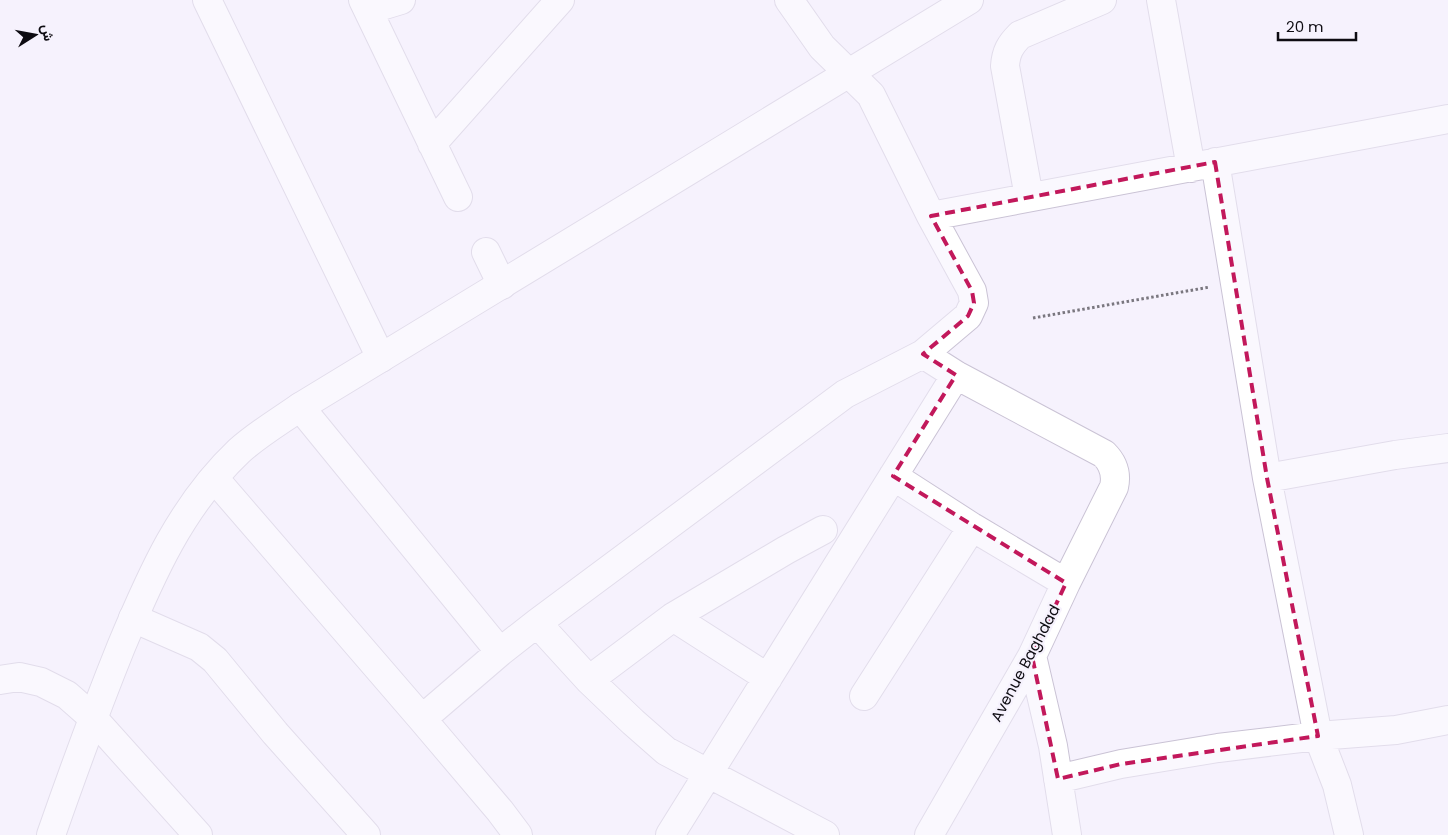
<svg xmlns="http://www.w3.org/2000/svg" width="1448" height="835" font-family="Poppins,Vazirmatn,sans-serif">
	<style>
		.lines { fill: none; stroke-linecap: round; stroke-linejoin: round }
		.minor-casing { stroke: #cac3d5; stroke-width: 30 }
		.secondary-casing { stroke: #cac3d5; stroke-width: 30 }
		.path { stroke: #7a777f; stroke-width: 3; stroke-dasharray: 2.5 2.5; stroke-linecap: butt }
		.minor { stroke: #fff; stroke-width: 28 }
		.secondary { stroke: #fff; stroke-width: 28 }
		.marked { fill: none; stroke: #c2185b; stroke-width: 4; stroke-dasharray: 10 6; stroke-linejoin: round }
		.labels { text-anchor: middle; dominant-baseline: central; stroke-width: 4.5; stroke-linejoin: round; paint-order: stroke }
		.street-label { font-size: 15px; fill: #0e0c12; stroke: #f6f2fd }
	</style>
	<rect width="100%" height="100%" fill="#f6f2fd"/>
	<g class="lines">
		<defs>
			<path id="minor" d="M207,0l174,358
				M363,0l95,197
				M789,0l33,47 49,48 60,121 41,75 2,12 -6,13 -45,38
				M1161,0l30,168
				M368,10l33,-10
				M432,144l128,-144
				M1215,162l52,316 51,258 19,49 12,50
				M1029,197l-24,-131c1,-14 5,-21 15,-31l82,-35
				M931,216l517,-97
				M486,252l16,33
				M300,407l200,245
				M893,476l79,51 94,56
				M214,478l208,241 78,92 18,24
				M1267,478l128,-23 53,-7
				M673,617l95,61
				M133,618l66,29 16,13 60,73 91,102
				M537,623l308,-229 78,-40 33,21 148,79c9,9 13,20 10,33l-48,96 -34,73 -103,179
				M1032,656l21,90 14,89
				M0,680l19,-3 22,5 26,13 25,22 106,118
				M589,680l84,-63 113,-67 37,-20
				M864,696l108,-169
				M422,719l78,-67 37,-29 52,57 44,42 33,29 159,84
				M1058,779l63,-15 97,-16 100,-12 78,-6 52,-10
				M670,835l286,-460"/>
			<path id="secondary" d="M51,835c22,-63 45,-126 70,-188 30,-72 60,-141 118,-196 19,-17 41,-30 61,-44l669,-407"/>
		</defs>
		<use href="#minor" class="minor-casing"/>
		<use href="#secondary" class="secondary-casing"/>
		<path class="path" d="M1033,318l177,-31"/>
		<use href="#minor" class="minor"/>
		<use href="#secondary" class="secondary"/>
	</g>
	<path d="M0 0H1448V835H0ZM1215,162l52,316 51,258 -197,28 -63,15 -26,-123 34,-73 -173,-107 63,-101 -33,-21 45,-38 6,-13 -2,-12 -41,-75z" fill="#f6f2fd" fill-opacity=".55" fill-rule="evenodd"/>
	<path class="marked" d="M1215,162l52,316 51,258 -197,28 -63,15 -26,-123 34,-73 -173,-107 63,-101 -33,-21 45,-38 6,-13 -2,-12 -41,-75z"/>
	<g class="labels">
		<g class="street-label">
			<text transform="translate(1025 663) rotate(-62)">Avenue Baghdad</text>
		</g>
	</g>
	<g transform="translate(35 35) rotate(79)" stroke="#f6f2fd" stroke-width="4" paint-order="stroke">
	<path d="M0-4L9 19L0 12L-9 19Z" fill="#0e0c12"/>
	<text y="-8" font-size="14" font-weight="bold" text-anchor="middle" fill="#0e0c12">ش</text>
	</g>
	<path d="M1278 32v8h78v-8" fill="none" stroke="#0e0c12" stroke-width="2.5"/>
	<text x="1286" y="32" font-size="15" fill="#0e0c12" stroke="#f6f2fd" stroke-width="4" paint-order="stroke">20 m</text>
</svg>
